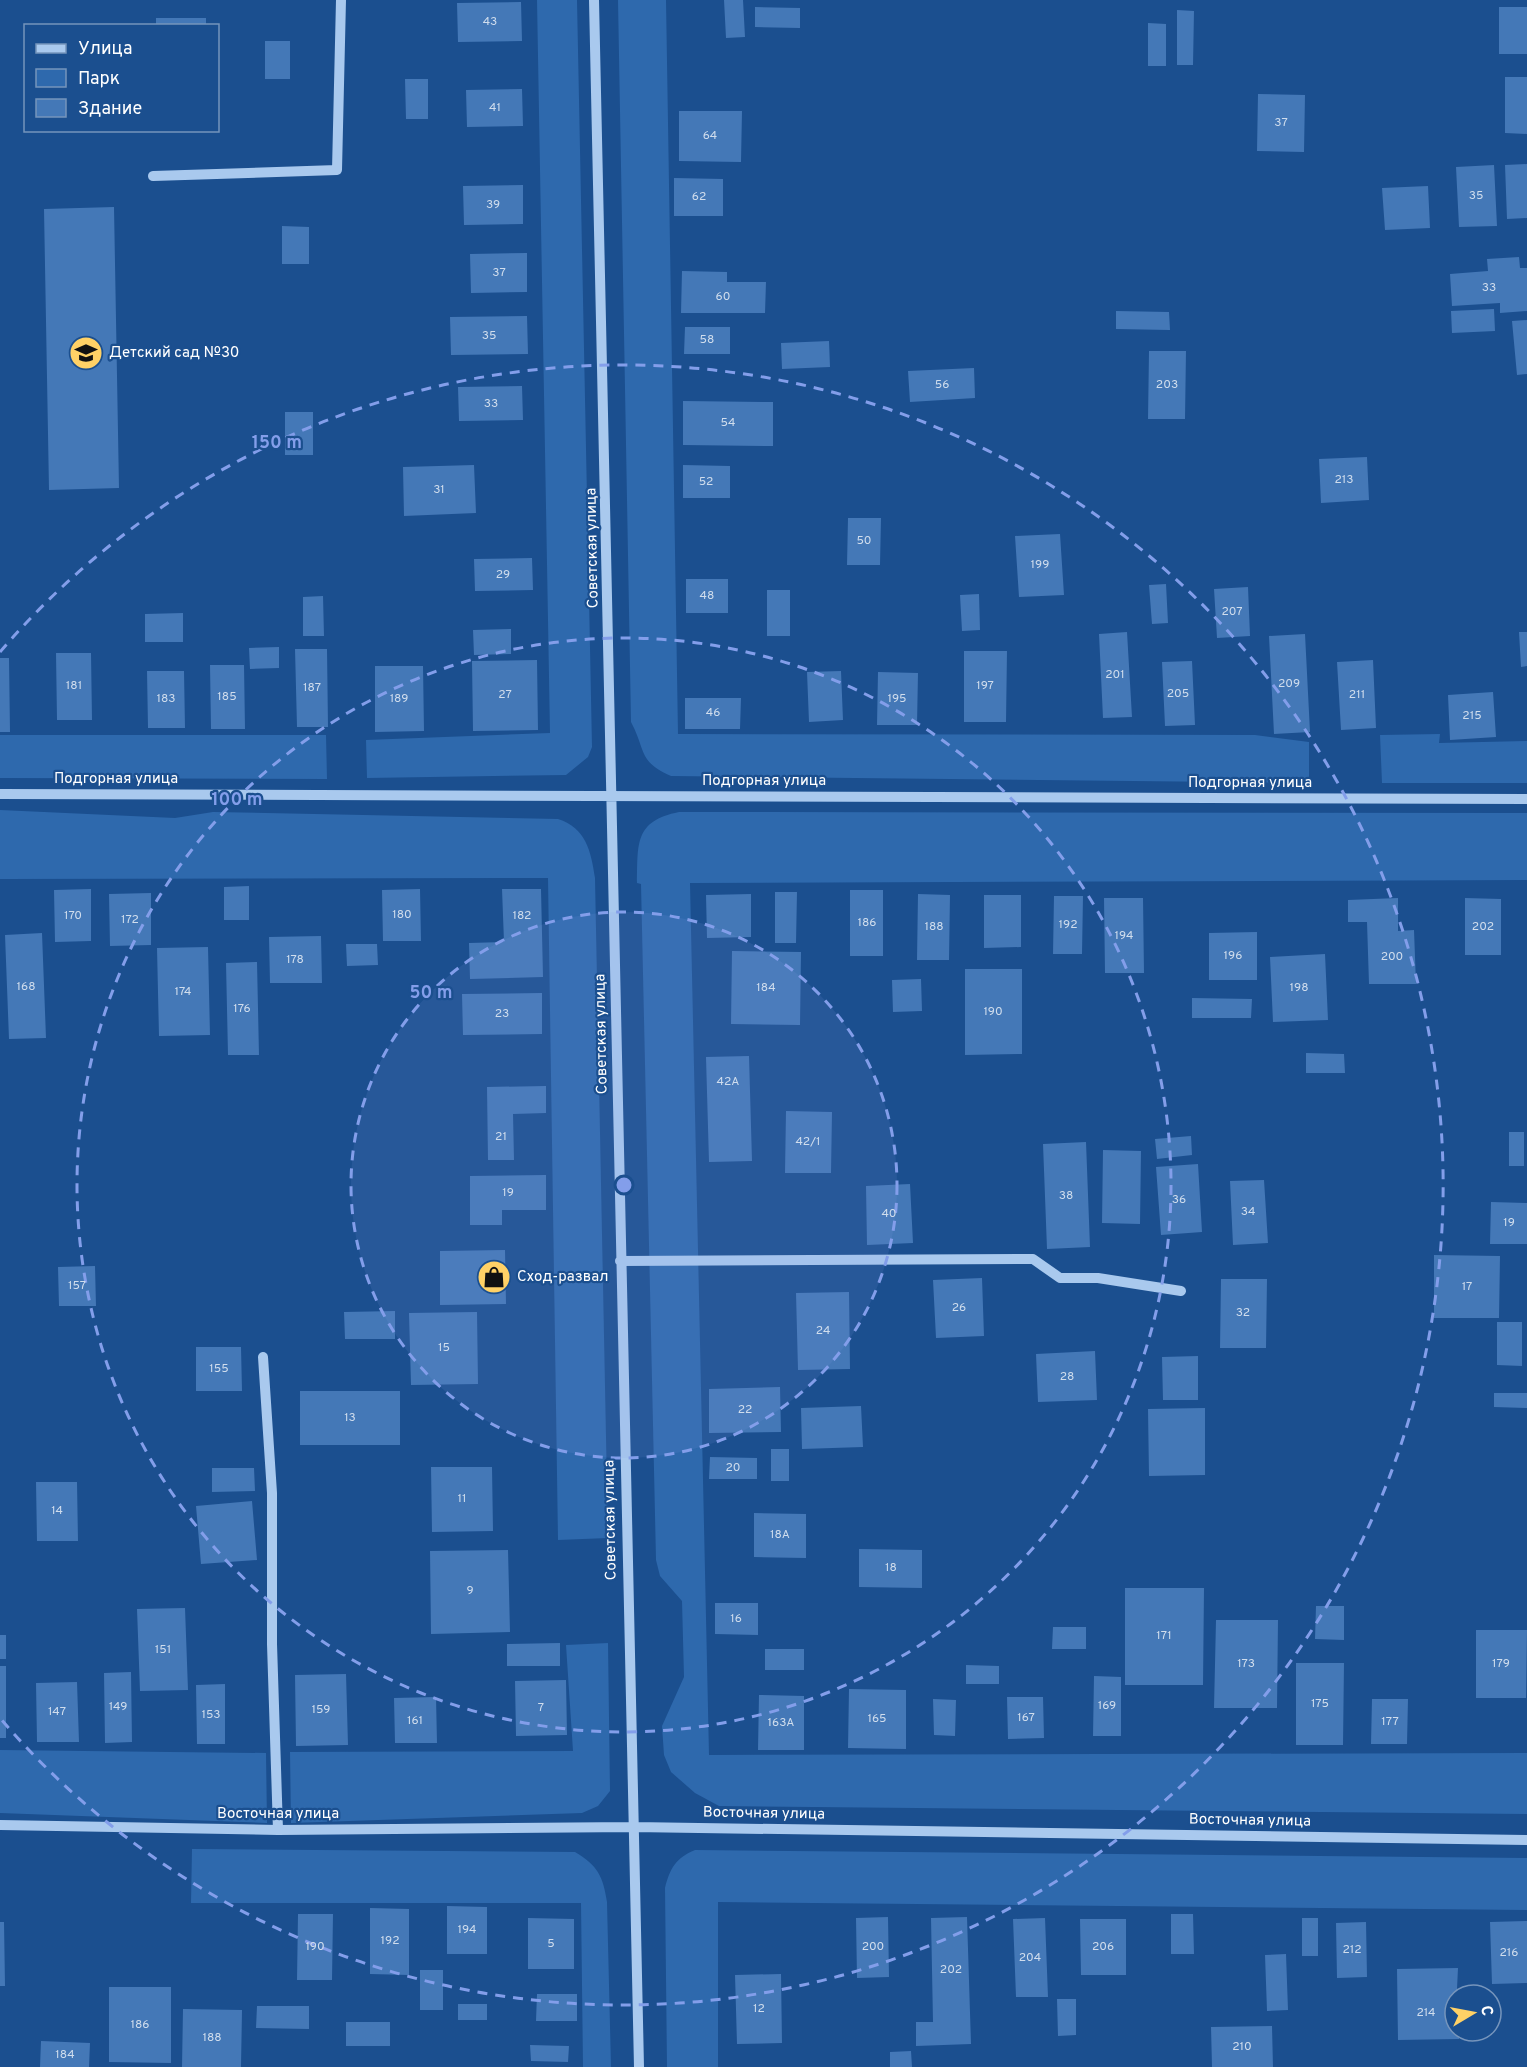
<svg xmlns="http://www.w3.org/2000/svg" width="1527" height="2067" font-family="Overpass,sans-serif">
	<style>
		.green { fill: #2e69ad }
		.building { fill: #4478b7 }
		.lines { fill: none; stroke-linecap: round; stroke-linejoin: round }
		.minor { stroke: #a9c9ee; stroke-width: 10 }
		.ring { fill: none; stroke: #839eea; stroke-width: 3; stroke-dasharray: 10 8 }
		.labels { text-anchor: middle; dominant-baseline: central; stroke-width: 4.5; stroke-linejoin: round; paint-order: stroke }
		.number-label { font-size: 12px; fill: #d0dded }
		.poi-label { font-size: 15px; fill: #fff; stroke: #1b4f8f; text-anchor: start }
		.street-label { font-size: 15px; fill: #fff; stroke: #1b4f8f }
		.centre { fill: #839eea; stroke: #1b4f8f; stroke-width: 3 }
		.ring-label { font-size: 18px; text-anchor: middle; font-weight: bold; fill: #839eea; stroke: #1b4f8f; stroke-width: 4.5; stroke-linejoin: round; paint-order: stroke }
	</style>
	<rect width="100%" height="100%" fill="#1b4f8f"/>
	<path class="green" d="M537,0h40l15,747 -4,10 -22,18 -199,3 -1,-38 184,-7z
		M618,0h48l12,734 577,1 54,7v41l-638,-7c-33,-14 -25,-26 -40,-54z
		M1440,734l-1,9 88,-2v42h-145l-2,-48z
		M0,735h326l1,44 -327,-1z
		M0,810l175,8 38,-6 345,7c28,9 33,32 37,59l13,660 -50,2 -10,-662 -548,1z
		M679,812l848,1v67l-837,3 19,872 818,-2v61l-808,-8 -24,-13 -24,-21 -7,-17 -2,-29 22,-49 -2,-76 -22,-25 -4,-16 -15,-676 -4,-1c1,-39 -3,-62 42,-71z
		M608,1643l2,148 -12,15 -16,7 -291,10 -1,-71 283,-1 -7,-106z
		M0,1750l266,3 1,70 -267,-10z
		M192,1849l383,3c23,14 28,24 32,50l4,165h-28l-2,-164h-390z
		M695,1850l832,8v52l-809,-8v165h-51l-2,-179c5,-20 11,-30 30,-38z"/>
	<path class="building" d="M724,0h19l2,37 -19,1z
		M521,2l1,39 -64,1 -1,-39z
		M755,7l45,1v20l-45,-1z
		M1499,7h28v47h-28z
		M1177,10l17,1 -1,54h-16z
		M156,18h50v8h-50z
		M1148,23l18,1v42h-18z
		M265,41h25v38h-25z
		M1505,77h22v57l-22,-1z
		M405,79h23v40h-22z
		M522,89l1,37 -56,1 -1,-37z
		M1258,94l47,1 -1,57 -47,-1z
		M679,111h63l-1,51 -62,-1z
		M1527,164v54l-20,1 -2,-54z
		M1494,165l3,61 -38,1 -3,-60z
		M674,178l49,1v37h-49z
		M523,185v39l-59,1 -1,-39z
		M1428,186l2,42 -45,2 -3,-42z
		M114,207l5,281 -70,2 -5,-281z
		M282,226l27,1v37h-27z
		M527,253v39l-56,1 -1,-39z
		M1519,257l1,11h7v43l-27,2v-10l-48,3 -2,-32 38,-3 -1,-12z
		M682,271l45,1v10h39l-1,31h-84z
		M1494,309l1,22 -43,2 -1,-22z
		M1116,311l53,1 1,18 -54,-1z
		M527,316l1,38 -77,1 -1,-38z
		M1527,320v54l-10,1 -5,-54z
		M685,327h45v27h-46z
		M829,341l1,26 -48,2 -1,-26z
		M1149,351h37l-1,68h-37z
		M974,368l1,30 -65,4 -2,-31z
		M522,386l1,34 -64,1 -1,-34z
		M683,401l90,1v44l-90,-1z
		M285,412h28v43h-28z
		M1367,457l2,43 -48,3 -2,-44z
		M474,465l2,48 -72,3 -1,-49z
		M683,465l47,1v32h-47z
		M848,518h33l-1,47h-33z
		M1060,534l4,61 -45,2 -4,-61z
		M532,558l1,32 -58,1 -1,-32z
		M686,579h42v34h-42z
		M1166,584l2,39 -16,1 -3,-39z
		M1248,587l2,49 -33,2 -3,-49z
		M767,590h23v46h-23z
		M979,594l1,36 -18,1 -2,-36z
		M323,596l1,40h-21v-39z
		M183,613v29h-38v-28z
		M511,629v25l-37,1 -1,-25z
		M1127,632l5,85 -29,1 -4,-84z
		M1519,632h8v34l-6,1z
		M1305,634l5,98 -36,2 -5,-98z
		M279,647v21l-29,1 -1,-21z
		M295,649h32l1,78h-31z
		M964,651h43l-1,71h-42z
		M56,653h35l1,67h-35z
		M0,658h9l1,74h-10z
		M537,660l1,70 -65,1 -1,-70z
		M1373,660l3,68 -35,2 -4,-68z
		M1192,661l3,64 -30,1 -3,-64z
		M210,665h34l1,64h-34z
		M375,666h48l1,65 -49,1z
		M147,671h37l1,57h-37z
		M841,671l2,49 -34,2 -2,-50z
		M878,672l40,1 -1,52h-40z
		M1493,692l3,45 -46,3 -2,-45z
		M685,698h56l-1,31h-55z
		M249,886v34h-25v-33z
		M91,889v52l-36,1 -1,-52z
		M420,889l1,52h-38l-1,-51z
		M502,889h39l2,88 -73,2 -1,-36 35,-1z
		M850,890h33v66h-33z
		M775,892h22l-1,51h-21z
		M151,893v52l-41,1 -1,-52z
		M751,894v43l-44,1 -1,-43z
		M918,894l32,1 -1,65h-32z
		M984,895h37v52l-37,1z
		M1054,896h29l-1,58h-29z
		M1104,898h39l1,75h-39z
		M1398,898v33l16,-1 2,54h-47l-2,-62h-19v-22z
		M1465,898l36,1v56h-36z
		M1257,932v48h-48v-47z
		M42,933l4,105 -37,1 -4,-104z
		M321,936l1,47h-52l-1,-46z
		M346,944h31l1,21 -31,1z
		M208,947l2,88 -51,1 -2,-88z
		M732,951l69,1 -1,73 -69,-1z
		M1325,954l3,66 -55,2 -3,-65z
		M257,962l2,93h-31l-2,-92z
		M965,969h57v85l-57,1z
		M921,979l1,32 -29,1 -1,-32z
		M542,993v41l-79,1 -1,-41z
		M1192,998l60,1 -1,19h-59z
		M1306,1053l38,1 1,19h-39z
		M749,1056l3,105 -43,1 -3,-105z
		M546,1086v27l-33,1 1,46h-26l-1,-73z
		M786,1111l46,1 -1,61h-46z
		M1509,1132h15v34h-15z
		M1191,1136l1,19 -35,4 -2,-20z
		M1086,1142l4,105 -43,2 -4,-105z
		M1103,1150l38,1 -1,73 -38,-1z
		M1198,1164l4,68 -41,3 -5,-68z
		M546,1175v35h-44v15h-32v-49z
		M1264,1180l4,63 -35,2 -3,-64z
		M910,1184l3,59 -46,2 -1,-59z
		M1491,1202l36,1v41h-37z
		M505,1250l1,54 -66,1v-54z
		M1434,1255l66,1 -1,62h-65z
		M95,1266l1,40h-37l-1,-39z
		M982,1278l2,58 -48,2 -3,-58z
		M1221,1279h46l-1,69h-46z
		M849,1292l1,77 -52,1 -2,-77z
		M395,1311v28h-50l-1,-27z
		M477,1312l1,72 -67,1 -2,-72z
		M1497,1322h25v44l-25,-1z
		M196,1347h45l1,44h-46z
		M1095,1351l2,49 -59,2 -2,-48z
		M1198,1356v44h-35l-1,-43z
		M780,1387l1,45 -72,1v-44z
		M300,1391h100v54h-100z
		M1494,1393h33v15l-33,-1z
		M861,1406l2,41 -61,2 -1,-41z
		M1205,1408v67l-56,1 -1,-67z
		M771,1449h18v32h-18z
		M710,1457l47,1v21h-48z
		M431,1467h61l1,64 -61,1z
		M212,1468h42l1,23 -43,1z
		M36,1482h41l1,59h-41z
		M252,1501l5,59 -56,4 -5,-58z
		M754,1513l52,1v44l-52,-1z
		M859,1549l63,1v38l-63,-1z
		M508,1550l2,82 -79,2 -1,-83z
		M1125,1588h79l-1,97h-78z
		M715,1603h43v32l-43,-1z
		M1316,1606h28v34l-29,-1z
		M185,1608l3,82 -48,1 -3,-82z
		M1216,1620h62l-1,88h-63z
		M1053,1627h33v22h-34z
		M1476,1630h51l-1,68h-50z
		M0,1635h6v24h-6z
		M560,1643v23h-53v-22z
		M765,1649h39v21h-39z
		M1296,1663h48l-1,82h-47z
		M966,1665l33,1v18h-33z
		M0,1666h6v72h-6z
		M131,1672l1,70 -27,1 -1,-70z
		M346,1674l2,71 -52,1 -1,-71z
		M1094,1676l27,1v59h-28z
		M566,1680l1,55 -51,1 -1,-55z
		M77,1682l2,60h-42l-1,-59z
		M225,1684v60h-28l-1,-59z
		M849,1689l57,1v59l-58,-1z
		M759,1695l45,1v54h-46z
		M436,1697l1,46h-42l-1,-45z
		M1007,1697h36l1,41 -36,1z
		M933,1699l23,1 -1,36 -21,-1z
		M1372,1699h36l-1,45h-36z
		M447,1906l40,1v47h-40z
		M370,1908l39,1v66l-39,-1z
		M298,1914h35l-1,66h-35z
		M1171,1914h22l1,40h-23z
		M888,1917l1,60 -32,1 -1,-60z
		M967,1917l4,127 -55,2v-24h17l-2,-104z
		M528,1918l46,1v50h-46z
		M1045,1918l3,79h-32l-3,-78z
		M1302,1918h16v38h-16z
		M1080,1919h46v56h-45z
		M1527,1921v62l-35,1 -2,-62z
		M0,1922h4l1,64h-5z
		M1366,1922l1,55 -30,1 -1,-55z
		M1286,1954l2,56 -21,1 -2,-56z
		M1458,1968l-3,63h4v8l-61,1 -1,-71z
		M420,1970h23v40h-23z
		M781,1974l1,69 -45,1 -2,-69z
		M109,1987h62v76l-62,-1z
		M537,1994h40v27h-41z
		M1057,1999h19v36l-18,1z
		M458,2004h29v16h-29z
		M257,2006h52v23l-53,-1z
		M183,2009l59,1 -1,57h-59z
		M346,2022h44v24h-44z
		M1272,2026l1,41h-61l-1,-40z
		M41,2041l49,2 -1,24h-49z
		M530,2045l39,1 -1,16 -37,-1z
		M911,2051l1,16h-22v-15z"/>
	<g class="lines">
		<path class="minor" d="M594,0l45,2067
			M153,176l184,-6 4,-170
			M0,794l1527,5
			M620,1261l413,-2 27,19h38l83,13
			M263,1357l9,136v151l6,186
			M0,1825l278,5 356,-3 893,13"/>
	</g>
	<circle cx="624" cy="1185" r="273" fill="#839eea" fill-opacity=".12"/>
	<g class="ring">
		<circle cx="624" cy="1185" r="273"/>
		<circle cx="624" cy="1185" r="547"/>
		<path d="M0 652A820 820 0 1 1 0 1718"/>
	</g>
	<defs>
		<symbol id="school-disc" viewBox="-11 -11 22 22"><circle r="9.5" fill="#ffd166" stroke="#1b4f8f"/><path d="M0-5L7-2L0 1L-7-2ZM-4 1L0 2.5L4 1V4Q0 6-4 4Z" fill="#111"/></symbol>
		<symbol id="shop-disc" viewBox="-11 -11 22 22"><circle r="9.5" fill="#ffd166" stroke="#1b4f8f"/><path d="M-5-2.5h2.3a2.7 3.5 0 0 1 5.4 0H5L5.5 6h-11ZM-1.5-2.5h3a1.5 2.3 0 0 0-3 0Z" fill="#111"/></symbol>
	</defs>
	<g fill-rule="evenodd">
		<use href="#school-disc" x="67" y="334" width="38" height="38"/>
		<use href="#shop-disc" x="475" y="1258" width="38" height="38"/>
	</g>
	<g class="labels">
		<g class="number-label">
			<text x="490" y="22">43</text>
			<text x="495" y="108">41</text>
			<text x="1281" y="123">37</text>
			<text x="710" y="136">64</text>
			<text x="1476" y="196">35</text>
			<text x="699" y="197">62</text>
			<text x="493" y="205">39</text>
			<text x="499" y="273">37</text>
			<text x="1489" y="288">33</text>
			<text x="723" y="297">60</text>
			<text x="489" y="336">35</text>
			<text x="707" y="340">58</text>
			<text x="942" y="385">56</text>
			<text x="1167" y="385">203</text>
			<text x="491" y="404">33</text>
			<text x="728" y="423">54</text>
			<text x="1344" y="480">213</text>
			<text x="706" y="482">52</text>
			<text x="439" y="490">31</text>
			<text x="864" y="541">50</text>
			<text x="1040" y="565">199</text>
			<text x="503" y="575">29</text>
			<text x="707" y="596">48</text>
			<text x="1232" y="612">207</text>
			<text x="1115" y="675">201</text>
			<text x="1289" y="684">209</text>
			<text x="74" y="686">181</text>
			<text x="985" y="686">197</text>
			<text x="312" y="688">187</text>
			<text x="1178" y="694">205</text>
			<text x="505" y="695">27</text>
			<text x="1357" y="695">211</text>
			<text x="227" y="697">185</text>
			<text x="166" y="699">183</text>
			<text x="399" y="699">189</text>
			<text x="897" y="699">195</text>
			<text x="713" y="713">46</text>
			<text x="1472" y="716">215</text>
			<text x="402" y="915">180</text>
			<text x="73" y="916">170</text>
			<text x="522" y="916">182</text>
			<text x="130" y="920">172</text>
			<text x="867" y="923">186</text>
			<text x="1068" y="925">192</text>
			<text x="934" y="927">188</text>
			<text x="1483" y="927">202</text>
			<text x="1124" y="936">194</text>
			<text x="1233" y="956">196</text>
			<text x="1392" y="957">200</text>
			<text x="295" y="960">178</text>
			<text x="26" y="987">168</text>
			<text x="766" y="988">184</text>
			<text x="1299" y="988">198</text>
			<text x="183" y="992">174</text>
			<text x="242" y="1009">176</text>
			<text x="993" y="1012">190</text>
			<text x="502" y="1014">23</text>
			<text x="728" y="1082">42А</text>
			<text x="501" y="1137">21</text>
			<text x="808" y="1142">42/1</text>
			<text x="508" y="1193">19</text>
			<text x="1066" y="1196">38</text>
			<text x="1179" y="1200">36</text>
			<text x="1248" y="1212">34</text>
			<text x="889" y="1214">40</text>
			<text x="1509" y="1223">19</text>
			<text x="77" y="1286">157</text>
			<text x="1467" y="1287">17</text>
			<text x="959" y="1308">26</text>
			<text x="1243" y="1313">32</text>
			<text x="823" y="1331">24</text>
			<text x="444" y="1348">15</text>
			<text x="219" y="1369">155</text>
			<text x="1067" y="1377">28</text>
			<text x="745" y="1410">22</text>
			<text x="350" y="1418">13</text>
			<text x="733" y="1468">20</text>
			<text x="462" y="1499">11</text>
			<text x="57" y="1511">14</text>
			<text x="780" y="1535">18А</text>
			<text x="891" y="1568">18</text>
			<text x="470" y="1591">9</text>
			<text x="736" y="1619">16</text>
			<text x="1164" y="1636">171</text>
			<text x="163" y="1650">151</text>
			<text x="1246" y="1664">173</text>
			<text x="1501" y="1664">179</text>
			<text x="1320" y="1704">175</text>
			<text x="1107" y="1706">169</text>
			<text x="118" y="1707">149</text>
			<text x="541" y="1708">7</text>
			<text x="321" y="1710">159</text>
			<text x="57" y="1712">147</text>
			<text x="211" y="1715">153</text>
			<text x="1026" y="1718">167</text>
			<text x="877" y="1719">165</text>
			<text x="415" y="1721">161</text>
			<text x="1390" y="1722">177</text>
			<text x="781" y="1723">163А</text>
			<text x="467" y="1930">194</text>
			<text x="390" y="1941">192</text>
			<text x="551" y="1944">5</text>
			<text x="315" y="1947">190</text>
			<text x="873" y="1947">200</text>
			<text x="1103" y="1947">206</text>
			<text x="1352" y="1950">212</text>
			<text x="1509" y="1953">216</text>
			<text x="1030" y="1958">204</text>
			<text x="951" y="1970">202</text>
			<text x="759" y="2009">12</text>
			<text x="1426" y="2013">214</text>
			<text x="140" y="2025">186</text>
			<text x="212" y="2038">188</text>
			<text x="1242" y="2047">210</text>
			<text x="65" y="2055">184</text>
		</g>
		<g class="poi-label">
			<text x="109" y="353">Детский сад №30</text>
			<text x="517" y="1277">Сход-развал</text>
		</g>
		<g class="street-label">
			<text transform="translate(593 548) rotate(-91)">Советская улица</text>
			<text x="116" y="779">Подгорная улица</text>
			<text x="764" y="781">Подгорная улица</text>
			<text x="1250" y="783">Подгорная улица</text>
			<text transform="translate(602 1034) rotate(-91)">Советская улица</text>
			<text transform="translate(611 1520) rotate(-91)">Советская улица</text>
			<text x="278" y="1814">Восточная улица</text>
			<text transform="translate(764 1814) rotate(1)">Восточная улица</text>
			<text transform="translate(1250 1821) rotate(1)">Восточная улица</text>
		</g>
	</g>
	<circle cx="624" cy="1185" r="9" class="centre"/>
	<g class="ring-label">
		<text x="277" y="448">150 m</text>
		<text x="237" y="805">100 m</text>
		<text x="431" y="998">50 m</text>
	</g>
	<rect x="24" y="24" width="195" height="108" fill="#1b4f8f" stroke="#7695bc" stroke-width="1.5"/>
	<rect x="36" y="44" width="30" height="9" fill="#a9c9ee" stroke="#7695bc" stroke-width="1.5"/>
	<text x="78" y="54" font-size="18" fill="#ffffff">Улица</text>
	<rect x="36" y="69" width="30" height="18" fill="#2e69ad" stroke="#7695bc" stroke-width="1.5"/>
	<text x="78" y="84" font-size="18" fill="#ffffff">Парк</text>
	<rect x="36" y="99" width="30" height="18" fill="#4478b7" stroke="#7695bc" stroke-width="1.5"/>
	<text x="78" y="114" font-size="18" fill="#ffffff">Здание</text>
	<g transform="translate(1473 2013) rotate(80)"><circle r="28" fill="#1b4f8f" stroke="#7695bc" stroke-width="1.5"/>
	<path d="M0-4.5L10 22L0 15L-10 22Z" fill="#ffd166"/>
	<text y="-9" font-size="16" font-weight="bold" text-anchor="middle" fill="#ffffff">С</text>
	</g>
</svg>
